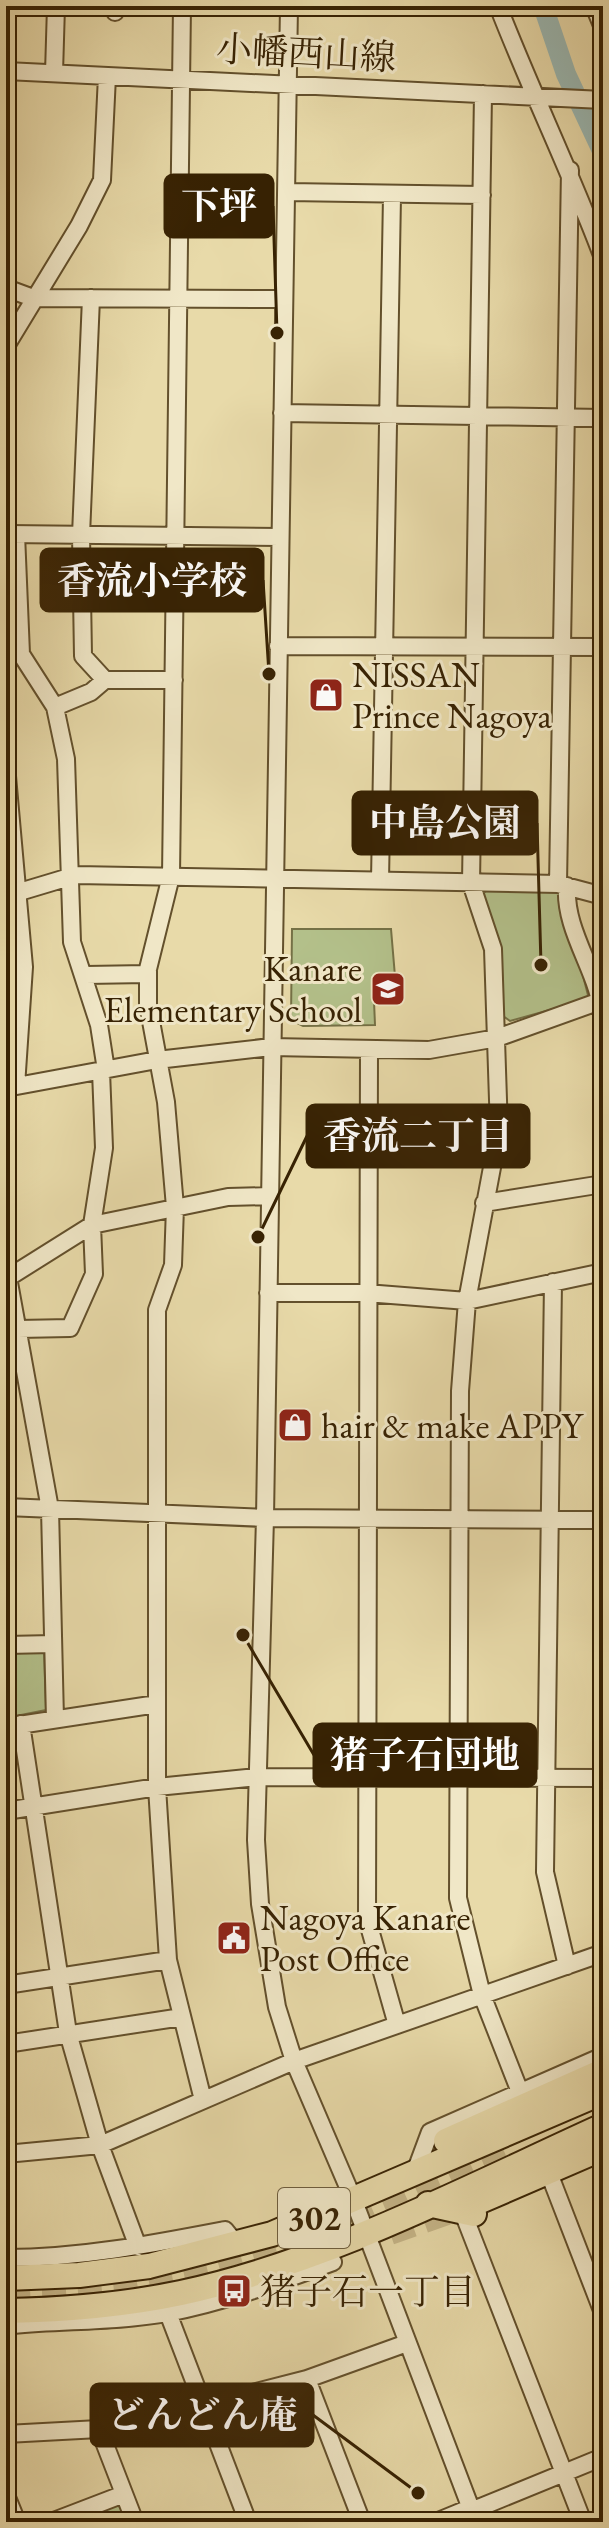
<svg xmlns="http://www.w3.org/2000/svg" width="609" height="2528" font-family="'EB Garamond','Noto Serif JP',serif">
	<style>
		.green { fill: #b3c08a; stroke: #757146; stroke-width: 2 }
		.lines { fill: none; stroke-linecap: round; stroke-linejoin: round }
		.river { stroke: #9bb8b2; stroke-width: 20 }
		.highway-tunnel { stroke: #c5b588; stroke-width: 24; stroke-dasharray: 24 12; stroke-linecap: butt }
		.minor-casing { stroke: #63502c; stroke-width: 20 }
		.highway-casing { stroke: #372203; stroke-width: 28 }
		.minor { stroke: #f0e7c7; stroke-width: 16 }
		.highway { stroke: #e8daa9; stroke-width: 24 }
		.labels { text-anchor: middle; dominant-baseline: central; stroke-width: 6; stroke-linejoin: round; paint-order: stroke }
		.shield { fill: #f0e7c7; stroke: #6e5d3e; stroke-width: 2 }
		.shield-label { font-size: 34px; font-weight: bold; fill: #372203 }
		.street-label { font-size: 36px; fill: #372203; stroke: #f0e7c7 }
		.poi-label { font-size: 36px; fill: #372203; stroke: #f0e7c7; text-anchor: start }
		.leader { fill: none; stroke: #372203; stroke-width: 3 }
		.callout-dot { fill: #372203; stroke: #f0e7c7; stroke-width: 3 }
		.callout { fill: #372203; stroke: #372203; stroke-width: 3 }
		.callout-label { font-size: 38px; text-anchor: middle; font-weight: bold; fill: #fff }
	</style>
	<rect width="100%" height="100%" fill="#e8daa9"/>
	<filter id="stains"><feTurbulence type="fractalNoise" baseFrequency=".0025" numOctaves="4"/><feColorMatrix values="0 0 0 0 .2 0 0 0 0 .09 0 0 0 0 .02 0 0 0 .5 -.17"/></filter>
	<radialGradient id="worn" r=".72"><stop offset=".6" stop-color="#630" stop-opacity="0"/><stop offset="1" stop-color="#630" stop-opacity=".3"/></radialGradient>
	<path class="green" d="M560,887l29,112 -79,22 -7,-5 -3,-73 -18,-49 7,-5z
		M292,929h99l6,71 -23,1 1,24 -72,1 -12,-6z
		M44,1650l2,60 -40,8v-67z
		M117,2503l12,19h-62z"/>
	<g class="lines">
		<path class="river" d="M543,6l23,68 37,79"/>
		<path class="highway-tunnel" d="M353,2225l160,-70
			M390,2233l74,-26
			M280,2242l87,-37
			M6,2296c111,-1 188,-16 294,-51"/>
		<defs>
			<path id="minor" d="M182,6l-11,870 -23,93v36l18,97 9,105 -2,58 -16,45v477l11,173 35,140
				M289,6l-24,1512 -9,322 4,64 17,103 17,54 60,140 122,321
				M498,6c33,85 73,167 105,252
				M594,6l9,22
				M115,12v-6
				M6,71l597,29
				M54,73l2,-67
				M483,94l-12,789 22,66 6,181 -32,171 -7,90 -2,507 24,97 38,97
				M288,192l194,3
				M6,288l27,10 251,1
				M91,298l-10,237 2,121 22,24
				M6,346l73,-120 23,-46 5,-104
				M282,413l321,5
				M8,534l272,3
				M16,534l5,120 34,53 11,52 6,183 27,83 7,45
				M278,646l325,1
				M55,707l36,-15 14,-12h69
				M6,765l18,202 -8,119
				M380,881l12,-685
				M558,884l12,-714
				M567,886c-3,47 33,87 36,133
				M6,896l70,-21 482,9 45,12
				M86,975l61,-1
				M369,1050l-2,869 30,106
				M6,1088l151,-28 114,-13 158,3 68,-12 106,-38
				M484,1203l119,-19
				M6,1266l44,243 5,210
				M6,1279l86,-54 136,-28 42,-1
				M553,1282l-8,590 22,94
				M268,1293h98l101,8 136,-29
				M18,1329l52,-1 24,-54 -2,-49 12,-77 -3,-77
				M6,1507l259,11 338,2
				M6,1645l47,-1
				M21,1724l47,309 32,112 38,102
				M6,1727l151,-23
				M6,1811l151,-24 100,-10 346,1
				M6,1985l162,-25
				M6,2044l176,-27
				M6,2154l94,-9 194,-84 309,-108
				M414,2175l16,-43 173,-76
				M552,2181l51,132
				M477,2213l-12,5 118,304
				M6,2258c74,0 146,-14 219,-28l12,15
				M168,2313l80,209
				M13,2325c51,-5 103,-3 154,-12 57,-11 112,-31 166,-51
				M307,2379l55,143
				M99,2429l36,93
				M6,2434l93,-5 103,-23 105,-27 100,-36
				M6,2495l11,27
				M471,2511l132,-54
				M51,2522l73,-28
				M436,2522l34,-14"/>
			<path id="highway" d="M446,2141l157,-70
				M478,2202l125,-54
				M428,2204l46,10
				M6,2278l73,-3 70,-9 123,-32 331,-142
				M6,2311c58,-1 118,-6 175,-18 148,-32 285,-105 422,-167"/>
		</defs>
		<use href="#minor" class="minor-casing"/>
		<use href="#highway" class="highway-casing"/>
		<use href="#minor" class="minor"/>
		<use href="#highway" class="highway"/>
	</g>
	<defs>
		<symbol id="shop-square" viewBox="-11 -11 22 22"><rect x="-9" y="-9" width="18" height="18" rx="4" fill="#8f2418" stroke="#f0e7c7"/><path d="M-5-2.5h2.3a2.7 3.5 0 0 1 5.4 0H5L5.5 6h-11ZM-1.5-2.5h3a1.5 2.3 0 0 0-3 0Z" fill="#fff"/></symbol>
		<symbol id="school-square" viewBox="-11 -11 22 22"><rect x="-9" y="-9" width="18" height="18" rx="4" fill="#8f2418" stroke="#f0e7c7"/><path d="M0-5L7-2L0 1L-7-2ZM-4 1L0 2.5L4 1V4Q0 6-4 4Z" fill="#fff"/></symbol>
		<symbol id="civic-square" viewBox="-11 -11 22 22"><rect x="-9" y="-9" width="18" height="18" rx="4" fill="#8f2418" stroke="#f0e7c7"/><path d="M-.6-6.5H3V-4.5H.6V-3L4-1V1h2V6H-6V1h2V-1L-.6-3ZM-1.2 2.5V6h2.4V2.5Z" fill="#fff"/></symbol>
		<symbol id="bus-square" viewBox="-11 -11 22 22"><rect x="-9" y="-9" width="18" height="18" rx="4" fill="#8f2418" stroke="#f0e7c7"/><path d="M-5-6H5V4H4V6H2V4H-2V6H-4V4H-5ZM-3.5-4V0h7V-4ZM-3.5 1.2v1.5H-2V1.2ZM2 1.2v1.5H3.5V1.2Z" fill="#fff"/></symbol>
	</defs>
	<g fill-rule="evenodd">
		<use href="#shop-square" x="306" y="675" width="40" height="40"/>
		<use href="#school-square" x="368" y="969" width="40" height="40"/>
		<use href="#shop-square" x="275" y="1405" width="40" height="40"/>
		<use href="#civic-square" x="214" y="1918" width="40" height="40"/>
		<use href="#bus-square" x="214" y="2271" width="40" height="40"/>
	</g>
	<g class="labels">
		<rect class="shield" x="278" y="2188" width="72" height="60" rx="6"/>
		<g class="shield-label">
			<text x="314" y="2218">302</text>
		</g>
		<g class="street-label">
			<text transform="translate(306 53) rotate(3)">小幡西山線</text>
		</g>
		<g class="poi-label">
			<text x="352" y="674">NISSAN<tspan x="352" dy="41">Prince Nagoya</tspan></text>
			<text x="362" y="968" text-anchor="end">Kanare<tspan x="362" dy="41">Elementary School</tspan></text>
			<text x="321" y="1425">hair &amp; make APPY</text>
			<text x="260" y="1917">Nagoya Kanare<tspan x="260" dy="41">Post Office</tspan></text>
			<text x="260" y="2291">猪子石一丁目</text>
		</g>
	</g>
	<path class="leader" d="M277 333L273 206M269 674L263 580M541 965L537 823M258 1237L307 1136M243 1635L314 1755M418 2493L313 2415"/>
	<g class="callout-dot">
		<circle cx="277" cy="333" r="8"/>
		<circle cx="269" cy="674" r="8"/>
		<circle cx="541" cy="965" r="8"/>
		<circle cx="258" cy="1237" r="8"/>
		<circle cx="243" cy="1635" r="8"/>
		<circle cx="418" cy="2493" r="8"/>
	</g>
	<g class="callout">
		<rect x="165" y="175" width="108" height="62" rx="8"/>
		<rect x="41" y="549" width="222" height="62" rx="8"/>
		<rect x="353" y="792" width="184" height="62" rx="8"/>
		<rect x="307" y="1105" width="222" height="62" rx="8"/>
		<rect x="314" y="1724" width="222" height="62" rx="8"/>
		<rect x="91" y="2384" width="222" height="62" rx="8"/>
	</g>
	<g class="callout-label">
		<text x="219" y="219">下坪</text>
		<text x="152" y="594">香流小学校</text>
		<text x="445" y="836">中島公園</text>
		<text x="418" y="1149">香流二丁目</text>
		<text x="425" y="1768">猪子石団地</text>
		<text x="202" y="2428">どんどん庵</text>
	</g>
	<rect width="609" height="2528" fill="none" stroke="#e8daa9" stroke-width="32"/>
	<rect x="8" y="8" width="593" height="2512" fill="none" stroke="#372203" stroke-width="4"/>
	<rect x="16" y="16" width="577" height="2496" fill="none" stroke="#372203" stroke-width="2"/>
	<rect width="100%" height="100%" filter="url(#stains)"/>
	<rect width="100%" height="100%" fill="url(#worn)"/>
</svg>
